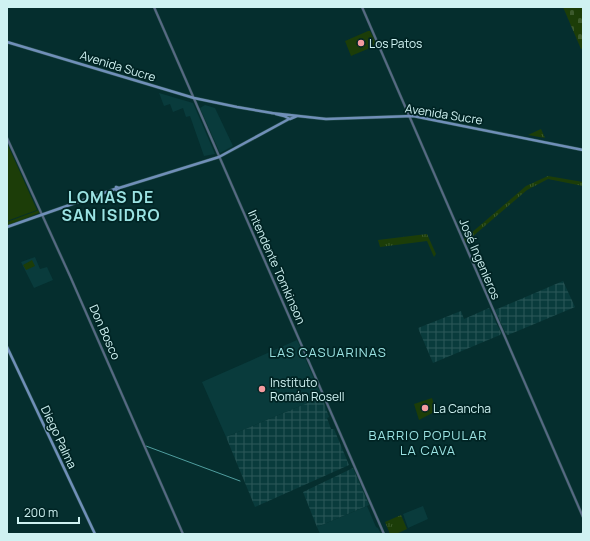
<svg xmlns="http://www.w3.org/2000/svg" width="590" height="541" font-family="Manrope,sans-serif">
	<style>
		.built { fill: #093b3c }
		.industrial { fill: url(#industrial-grid) }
		.grass { fill: #1c3d08 }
		.cemetery { fill: url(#cemetery-stones) }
		.park { fill: url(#park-tufts) }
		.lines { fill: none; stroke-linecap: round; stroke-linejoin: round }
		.stream { stroke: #509e9f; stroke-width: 1 }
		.tertiary-casing { stroke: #254d4d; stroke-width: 3 }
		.secondary-casing { stroke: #254d4d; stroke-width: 3.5 }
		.tertiary { stroke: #576983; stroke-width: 2 }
		.secondary { stroke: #708fb8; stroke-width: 2.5 }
		.poi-dot { fill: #f49b9f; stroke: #002424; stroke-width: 1.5 }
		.labels { text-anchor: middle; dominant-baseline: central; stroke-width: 3.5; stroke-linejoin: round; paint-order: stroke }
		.poi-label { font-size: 12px; fill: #cff2f2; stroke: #002424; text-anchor: start }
		.street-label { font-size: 12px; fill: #cff2f2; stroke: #002424 }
		.neighbourhood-label { font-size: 13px; letter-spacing: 1px; fill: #9be3e3; stroke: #002424 }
		.district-label { font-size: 16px; font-weight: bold; letter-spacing: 1px; fill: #9be3e3; stroke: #002424 }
	</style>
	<defs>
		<pattern id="industrial-grid" width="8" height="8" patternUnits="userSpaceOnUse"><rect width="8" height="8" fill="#093b3c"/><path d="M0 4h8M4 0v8" fill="none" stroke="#2c5859"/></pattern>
		<pattern id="cemetery-stones" width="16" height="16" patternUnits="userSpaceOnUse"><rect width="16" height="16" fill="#1c3d08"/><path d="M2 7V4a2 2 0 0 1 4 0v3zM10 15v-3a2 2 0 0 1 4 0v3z" fill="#3c5a2c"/></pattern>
		<pattern id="park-tufts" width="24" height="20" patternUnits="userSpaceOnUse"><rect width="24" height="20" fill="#1c3d08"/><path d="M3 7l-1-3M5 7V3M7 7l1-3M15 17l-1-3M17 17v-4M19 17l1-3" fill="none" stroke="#3c5a2c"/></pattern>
	</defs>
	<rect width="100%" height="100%" fill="#052e2e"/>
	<path class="built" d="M159,93l34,10 22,51 -11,2 -14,-40 -4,1 -3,-9 -10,4 -3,-8 -6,2z
		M205,105l10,3 18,38 -13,7 -20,-45z
		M35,257l5,12 7,-2 6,13 -19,8 -13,-26z
		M297,340l25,57 -96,40 -24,-55z
		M367,506l9,21 2,1 3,6h-61l-3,-7z
		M423,506l5,13 -20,9 -5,-14z"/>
	<path class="industrial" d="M563,281l12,26 -67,28 -2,-1 -11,-24z
		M489,308l12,25 -1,2 -67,28 -15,-35 43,-17 3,8z
		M322,397l7,20 -2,1 4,11h3l15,36 -94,42 -29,-70z
		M353,468l16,37 -52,22 -14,-35z"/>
	<path class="grass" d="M368,31h2l7,14 -26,11 -6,-15z
		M7,143l30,67 -30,11z
		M39,210v3l-32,13v-4z
		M32,260l3,6 -9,4 -3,-5z
		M432,398l4,13 -17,9 -5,-16z"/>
	<path class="cemetery" d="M563,7h20v41l-2,1z"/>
	<path class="park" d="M541,129l4,9 -17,-3z
		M548,176l35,6v4l-35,-7 -21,11 -62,53 -2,-3 63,-54z
		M427,234l9,20 -2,3 -7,-16 -47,6 -2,-7z
		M401,515l6,14 -11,5h-6l-5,-12z"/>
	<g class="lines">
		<path class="stream" d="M146,446l94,35"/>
		<defs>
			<path id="tertiary" d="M154,7l230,527
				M362,7l221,510
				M7,138l63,138 113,258"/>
			<path id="secondary" d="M7,42l187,56 43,9 35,6
				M271,113l55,6 87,-3 170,34
				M276,114l8,2 6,3 7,-3
				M119,188l100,-31 70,-38
				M7,227l108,-38 3,2 1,-3 -3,-1
				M7,347l88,187
				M582,534h1"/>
		</defs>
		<use href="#tertiary" class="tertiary-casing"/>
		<use href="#secondary" class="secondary-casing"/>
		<use href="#tertiary" class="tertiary"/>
		<use href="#secondary" class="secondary"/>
	</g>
	<g class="poi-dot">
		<circle cx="361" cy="43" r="4"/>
		<circle cx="262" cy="389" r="4"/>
		<circle cx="425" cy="408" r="4"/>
	</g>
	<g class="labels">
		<g class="poi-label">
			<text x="369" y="43">Los Patos</text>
			<text x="270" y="382">Instituto<tspan x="270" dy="14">Román Rosell</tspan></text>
			<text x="433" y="408">La Cancha</text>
		</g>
		<g class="street-label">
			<text transform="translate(118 66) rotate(17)">Avenida Sucre</text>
			<text transform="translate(444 114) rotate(9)">Avenida Sucre</text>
			<text transform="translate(480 259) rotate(67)">José Ingenieros</text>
			<text transform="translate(277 267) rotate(66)">Intendente Tomkinson</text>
			<text transform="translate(105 332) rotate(66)">Don Bosco</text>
			<text transform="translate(59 437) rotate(65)">Diego Palma</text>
		</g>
		<g class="neighbourhood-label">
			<text x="328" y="352">LAS CASUARINAS</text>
			<text x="428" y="435">BARRIO POPULAR<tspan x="428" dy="15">LA CAVA</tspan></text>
		</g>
		<g class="district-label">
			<text x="111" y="197">LOMAS DE<tspan x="111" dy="18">SAN ISIDRO</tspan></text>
		</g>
	</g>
	<rect width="590" height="541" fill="none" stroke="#cff2f2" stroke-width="16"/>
	<path d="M18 517v6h61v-6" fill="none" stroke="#cff2f2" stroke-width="2"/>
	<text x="24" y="517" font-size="12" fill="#cff2f2" stroke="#002424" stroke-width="3" paint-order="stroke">200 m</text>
</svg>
